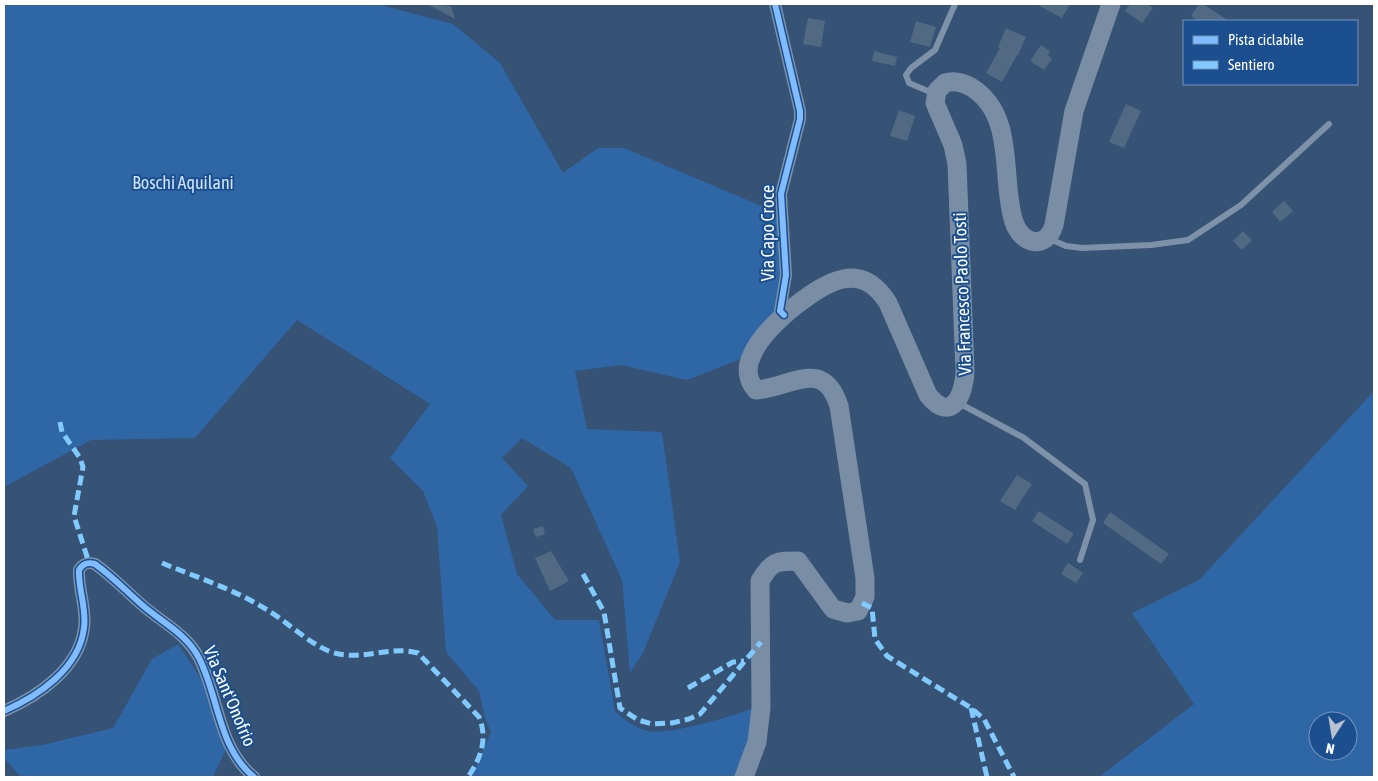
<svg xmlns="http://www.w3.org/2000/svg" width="1378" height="781" font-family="'Asap Condensed',sans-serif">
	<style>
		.green { fill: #2f66a5; fill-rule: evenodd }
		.building { fill: #526984 }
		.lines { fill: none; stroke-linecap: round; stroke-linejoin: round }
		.lane { stroke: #7d92a8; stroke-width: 6 }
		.street { stroke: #7d92a8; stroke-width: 12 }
		.secondary { stroke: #798da4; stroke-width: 19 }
		.quiet { stroke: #80caff; stroke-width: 5; stroke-dasharray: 10 5; stroke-linecap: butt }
		.cycleway-casing { stroke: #1b4f8f; stroke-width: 9 }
		.cycleway { stroke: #80bcff; stroke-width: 6 }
		.labels { text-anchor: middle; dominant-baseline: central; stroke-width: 4; stroke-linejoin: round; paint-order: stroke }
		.park-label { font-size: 18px; fill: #cfe3fa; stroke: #1b4f8f }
		.street-label { font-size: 18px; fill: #fff; stroke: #1b4f8f }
	</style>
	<rect width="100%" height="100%" fill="#365274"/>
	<path class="green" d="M4,4h373l76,20 47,39 63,110 35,-25h26l152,64 6,10 -2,82 -37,54 -56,22 -66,-15 -46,6 12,58 75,3 18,130 -37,91 -13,20 -8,-93 -51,-112 -49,-30 -20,20 26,28 -27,29 16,59 38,46h44l16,91c9,9 21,17 33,20 19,5 89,-16 108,-24l-15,70h-269l19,-45 -6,-14 -6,-27 -33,-39 -9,-125 -14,-36 -33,-33 40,-54 -133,-84 -102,118 -104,2 -87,47z
		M1374,391v386h-275l95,-73 -62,-91 67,-33zM1318,721h30v30h-30z
		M178,644l30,45 18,60 -13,28h-192l-17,-19v-8l38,-5 71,-17 39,-69z"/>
	<path class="building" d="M427,4l24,2 4,13z
		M1036,4h34l-8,14z
		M1130,4h17l6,4 -11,15 -17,-12z
		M1199,4h4l26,17h-31l-7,-5z
		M808,18l17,3 -4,26 -18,-3z
		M916,21l20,6 -6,20 -20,-5z
		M1006,28l20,9 -8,18h-1l-15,27 -16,-9 14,-25 -2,-1z
		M1041,45l9,6 -2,4 4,4 -8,11 -14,-9z
		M874,51l23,6 -2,9 -23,-5z
		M1126,104l15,7 -17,37 -15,-6z
		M899,110l16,6 -8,25 -17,-5z
		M1284,201l9,10 -13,11 -8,-10z
		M1243,231l9,9 -10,10 -9,-9z
		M1017,475l15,9 -17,26 -15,-9z
		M1039,511l35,23 -7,10 -35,-23z
		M1110,512l59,42 -8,10 -58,-41z
		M543,526l2,8 -9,3 -3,-8z
		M551,551l18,30 -19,10 -15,-33z
		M1068,563l15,10 -7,10 -15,-9z"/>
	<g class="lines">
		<path class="lane" d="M935,94l-26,-11 -3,-8 5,-7 24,-18 20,-46
			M1050,239l16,7 16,2 69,-3 37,-5 53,-35 88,-81
			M957,402l67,36 61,46 8,36 -13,40"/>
		<path class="street" d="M775,4l25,107v8l-19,75 5,81 -6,36 4,4
			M4,711c34,-15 75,-42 80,-83 3,-19 -6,-39 -5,-58 4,-7 9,-8 16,-6 17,12 31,27 46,40 20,18 45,29 58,54 20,39 19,90 55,119"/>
		<path class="secondary" d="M744,777l13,-35 4,-34 -1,-127c12,-20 16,-20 38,-20l35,48 14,4 11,-2 7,-14v-19l-26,-172c-16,-49 -47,-19 -83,-16 -9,-10 -10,-23 -4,-35 8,-19 27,-36 43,-49 32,-24 65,-47 93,-3l40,92c24,30 37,-2 37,-25l-8,-206 -4,-19 -18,-42 2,-12 8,-8c9,-3 17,-1 26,4 46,28 29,93 43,135 7,22 32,29 40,3l20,-114 37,-107"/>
		<path class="quiet" d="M60,422l2,10 18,26 3,9 -9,49 15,47
			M162,563c34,14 71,26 102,45 23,13 42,34 67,44 30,10 59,-7 87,1l61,64c9,22 2,41 -11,60
			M583,574l21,38 16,96 18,12 14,4 20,-1 17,-4 11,-5 61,-72
			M862,603l10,5 3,31 12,17 84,52 13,11 30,58
			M688,688l45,-26 11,-1
			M971,708l16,69"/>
		<defs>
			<path id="cycleway" d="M775,4l25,107v8l-19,75 5,81 -6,36 4,4
				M4,711c34,-15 75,-42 80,-83 3,-19 -6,-39 -5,-58 4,-7 9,-8 16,-6 17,12 31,27 46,40 20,18 45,29 58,54 20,39 19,90 55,119"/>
		</defs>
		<use href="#cycleway" class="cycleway-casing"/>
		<use href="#cycleway" class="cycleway"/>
	</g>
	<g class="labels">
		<g class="park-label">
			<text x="183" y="182">Boschi Aquilani</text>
		</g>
		<g class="street-label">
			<text transform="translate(767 233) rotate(-90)">Via Capo Croce</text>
			<text transform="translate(962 294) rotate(-92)">Via Francesco Paolo Tosti</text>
			<text transform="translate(230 696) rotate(67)">Via Sant'Onofrio</text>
		</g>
	</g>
	<rect width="1378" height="781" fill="none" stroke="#ffffff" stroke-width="10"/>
	<rect x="1183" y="20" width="175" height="65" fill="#1b4f8f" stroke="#7695bc"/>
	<rect x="1193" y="36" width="25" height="8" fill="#80bcff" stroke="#7695bc"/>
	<text x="1228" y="45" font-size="15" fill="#ffffff">Pista ciclabile</text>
	<rect x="1193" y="61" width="25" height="8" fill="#80caff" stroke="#7695bc"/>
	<text x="1228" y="70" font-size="15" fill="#ffffff">Sentiero</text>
	<g transform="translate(1333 736) rotate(192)"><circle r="24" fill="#1b4f8f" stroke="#7695bc"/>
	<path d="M0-4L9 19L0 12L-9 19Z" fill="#b9c2ce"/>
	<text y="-8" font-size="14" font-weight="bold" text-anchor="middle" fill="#ffffff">N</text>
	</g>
</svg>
